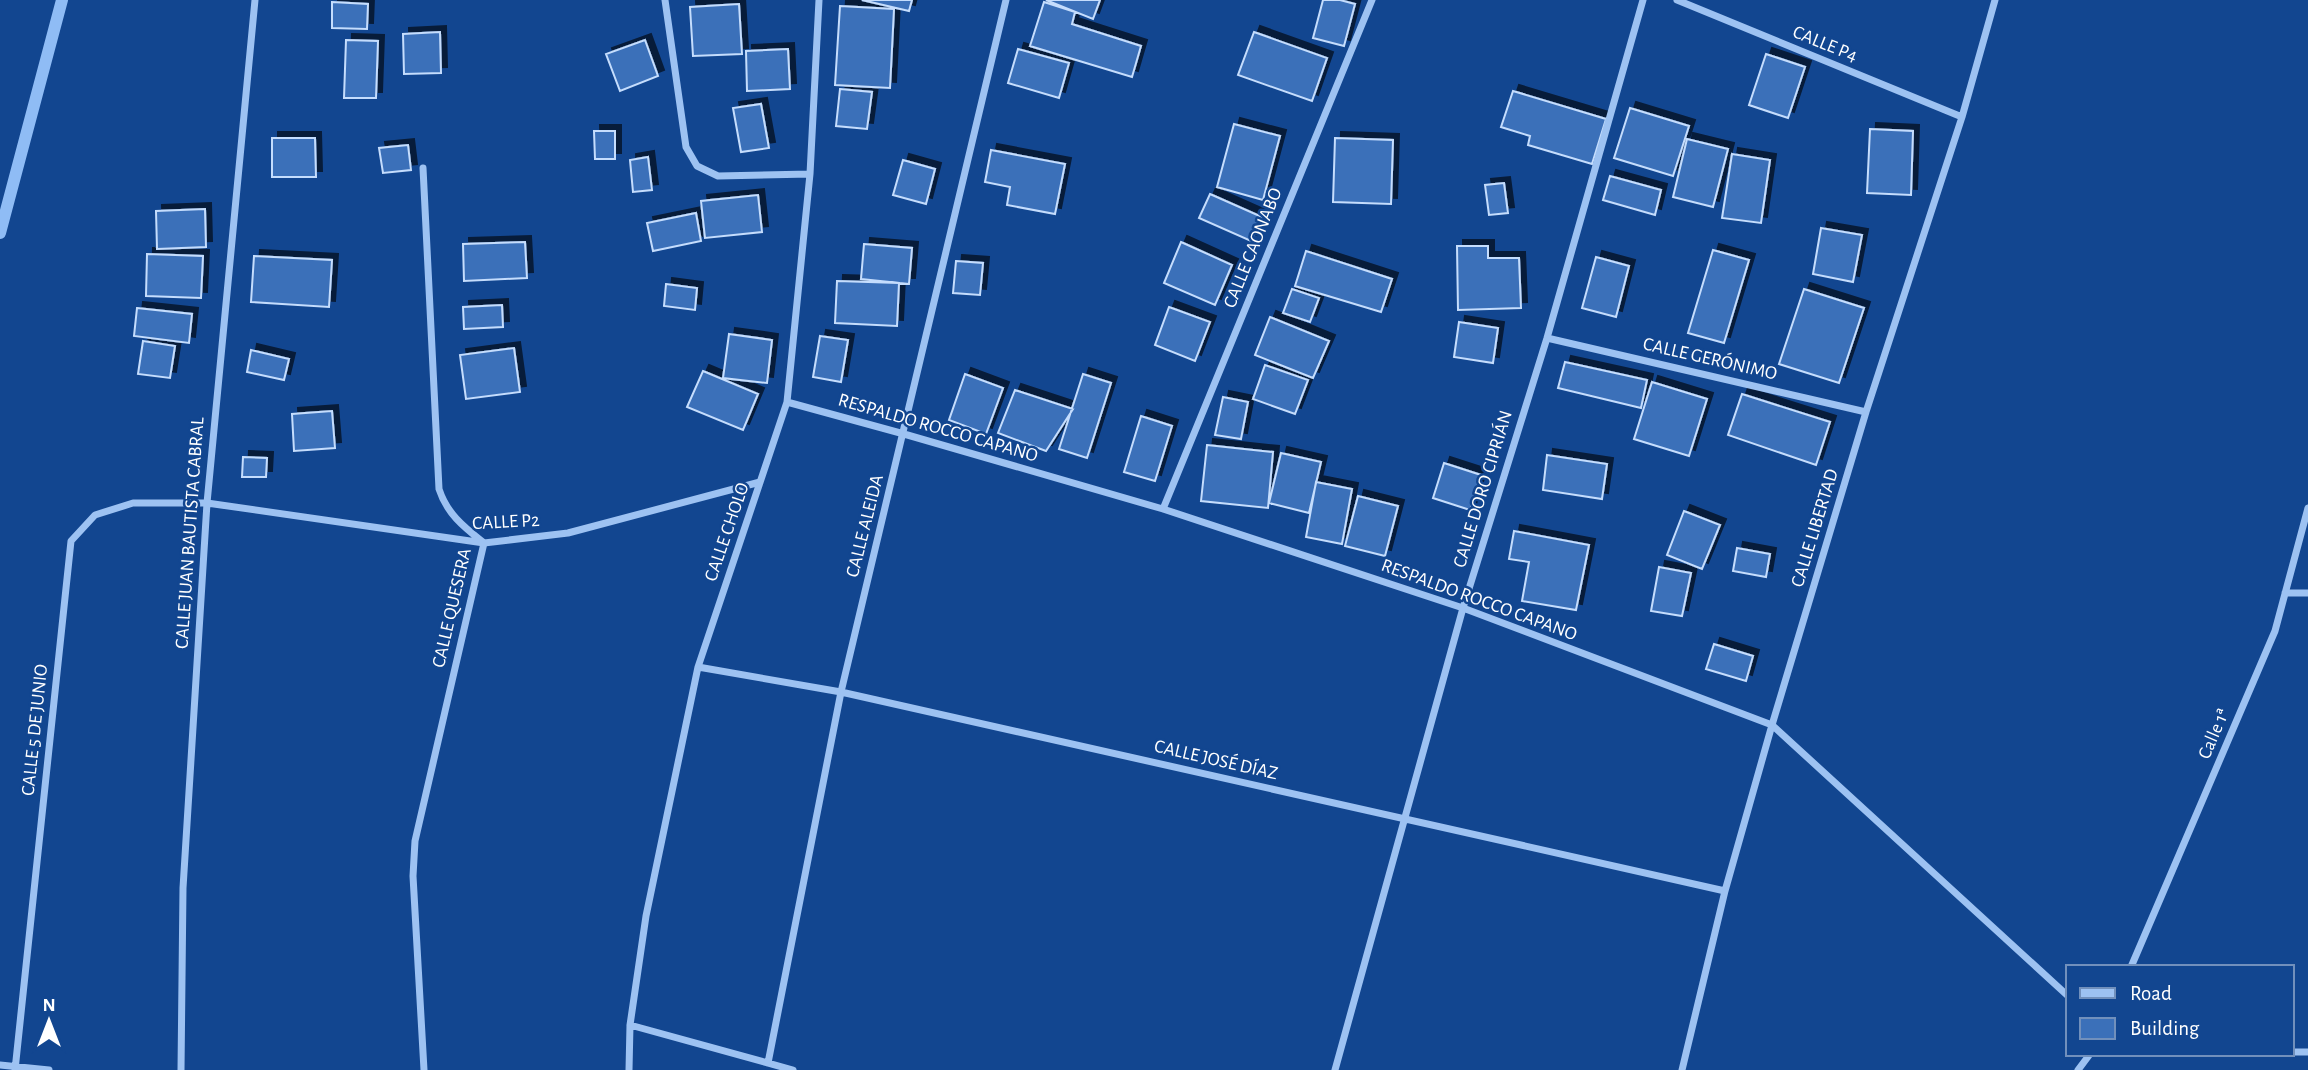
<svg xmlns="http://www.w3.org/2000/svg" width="2308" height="1070" font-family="'Alegreya Sans',sans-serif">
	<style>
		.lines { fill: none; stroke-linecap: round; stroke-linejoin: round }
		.stream { stroke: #8fbcf5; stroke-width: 12 }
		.building { fill: #3b70b9; stroke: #c5ddfd; stroke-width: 2; filter: url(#shadow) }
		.street { stroke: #9dc2f2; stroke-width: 7 }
		.labels { text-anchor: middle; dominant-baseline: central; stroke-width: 5; stroke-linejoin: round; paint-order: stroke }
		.street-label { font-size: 19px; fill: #fff; stroke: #124690 }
	</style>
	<defs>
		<filter id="shadow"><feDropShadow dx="6" dy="-6" stdDeviation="0" flood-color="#0009"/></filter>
	</defs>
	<rect width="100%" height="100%" fill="#124690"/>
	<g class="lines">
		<path class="stream" d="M0,233l62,-233"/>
	</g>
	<path class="building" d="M862,0h50l-3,11z
		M1046,0h54l-7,19z
		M1323,0h17l15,4 -11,42 -31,-8z
		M332,2l36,2 -1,25 -35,-1z
		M1044,2l31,10 -3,12 69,22 -9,31 -102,-31z
		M739,4l3,50 -49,2 -3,-49z
		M840,6l54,3 -4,79 -55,-3z
		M440,32l1,41 -37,1 -1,-40z
		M1254,32l73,26 -15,43 -74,-26z
		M346,40l32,1 -2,57h-32z
		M645,40l13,36 -38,15 -14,-37z
		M788,49l2,40 -43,2 -1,-40z
		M1018,49l51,14 -10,35 -51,-15z
		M1766,54l39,13 -17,51 -39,-13z
		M840,89l32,3 -5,37 -31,-3z
		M1513,91l93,28 -14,45 -64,-19 2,-9 -29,-9z
		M761,104l8,44 -28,4 -8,-44z
		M1630,108l59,18 -16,50 -59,-18z
		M1234,124l46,12 -17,64 -46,-13z
		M1870,129l43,2 -2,64 -44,-2z
		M594,131h21v28h-20z
		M272,138h43l1,39h-44z
		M1335,138l58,2 -2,64 -58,-2z
		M1687,139l41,10 -15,58 -40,-10z
		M408,145l3,25 -28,3 -4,-25z
		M991,150l74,14 -10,50 -48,-9 3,-18 -25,-5z
		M1732,154l38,6 -9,63 -39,-5z
		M648,157l4,33 -19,2 -3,-32z
		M903,160l32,9 -9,35 -33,-9z
		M1610,176l51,14 -6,25 -52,-15z
		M1504,183l4,30 -19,2 -4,-30z
		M1210,194l52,23 -11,24 -52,-23z
		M758,195l4,37 -57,6 -4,-37z
		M205,209l1,38 -49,2 -1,-38z
		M696,213l5,28 -48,10 -6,-28z
		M1821,228l41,7 -9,47 -40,-8z
		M525,242l2,36 -63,3 -1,-37z
		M1181,242l51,23 -17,40 -51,-22z
		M864,244l48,4 -3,36 -48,-5z
		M1457,246h31v12h31l2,50 -63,2z
		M1713,250l36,10 -25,83 -36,-10z
		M1306,251l86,28 -11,33 -86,-26z
		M147,254l56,2 -2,42 -55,-2z
		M254,256l78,4 -3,47 -78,-5z
		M1596,257l33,9 -13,51 -34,-9z
		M956,261l27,2 -3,32 -27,-2z
		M837,281l62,2 -2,43 -62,-3z
		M666,284l31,4 -2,22 -31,-4z
		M1292,289l27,9 -9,24 -27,-9z
		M1804,289l60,19 -25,75 -60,-19z
		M502,305l1,22 -39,2 -1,-22z
		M1169,307l41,15 -15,39 -40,-16z
		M137,308l55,6 -3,29 -55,-7z
		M1270,317l59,24 -16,37 -58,-23z
		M1459,322l39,6 -5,35 -39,-6z
		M729,334l43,6 -5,43 -44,-5z
		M820,336l28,4 -7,42 -28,-5z
		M143,341l32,5 -5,32 -32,-4z
		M514,348l6,44 -54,7 -6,-44z
		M251,350l38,9 -5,21 -37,-8z
		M1565,362l82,18 -6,28 -83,-20z
		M1265,365l43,15 -13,34 -42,-15z
		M703,371l55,23 -15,36 -56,-23z
		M965,374l38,14 -17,46 -37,-14z
		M1083,374l28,9 -24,75 -28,-9z
		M1652,382l55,17 -18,57 -55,-17z
		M1015,390l58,19 -27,42 -48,-18z
		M1742,394l88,28 -14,43 -88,-30z
		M1223,397l25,5 -7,37 -26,-4z
		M332,411l3,37 -41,3 -2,-37z
		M1141,416l31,10 -17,55 -31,-9z
		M1207,445l66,7 -5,56 -67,-7z
		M1281,453l40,9 -12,51 -40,-10z
		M1547,455l60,9 -5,35 -59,-9z
		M243,457l24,1 -1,19h-24z
		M1444,463l37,12 -11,35 -37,-12z
		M1316,482l36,7 -10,55 -36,-7z
		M1358,496l40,10 -13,50 -40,-10z
		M1684,511l36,14 -18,44 -35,-14z
		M1514,531l75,14 -13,65 -54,-9 7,-39 -20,-3z
		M1737,548l33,6 -4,23 -33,-6z
		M1659,567l32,6 -9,43 -31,-5z
		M1714,644l39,12 -7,25 -40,-12z"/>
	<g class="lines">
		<path class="street" d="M665,0l21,147 11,19 21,10 92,-2
			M1677,0l285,117
			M423,168l16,321c8,25 25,38 45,54l-69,298 -2,35 11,194
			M1547,338l319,74
			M787,402l117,32 259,75 300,99 309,117 296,271
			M1163,509l209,-509
			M2285,593h23
			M698,667l143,25 884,199
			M2131,967l144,-336 33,-123
			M630,1025l163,45
			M2292,1052h16
			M768,1063l73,-371 165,-692
			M0,1065l49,5
			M15,1070l56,-529 24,-26 38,-12h74l277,40 84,-10 192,-51
			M181,1070l2,-182 24,-385 48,-503
			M629,1070l1,-45 16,-109 52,-249 89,-265 23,-228 9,-174
			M1335,1070l128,-462 84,-270 96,-338
			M1682,1070l43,-179 47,-166 94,-313 96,-295 33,-117
			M2078,1070l12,-16"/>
	</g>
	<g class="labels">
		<g class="street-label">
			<text transform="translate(1825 44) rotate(22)">CALLE P4</text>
			<text transform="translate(1253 248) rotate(-68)">CALLE CAONABO</text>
			<text transform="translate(1710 359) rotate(13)">CALLE GERÓNIMO</text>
			<text transform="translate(938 428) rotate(16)">RESPALDO ROCCO CAPANO</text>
			<text transform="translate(1483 489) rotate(-73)">CALLE DORO CIPRIÁN</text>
			<text transform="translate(506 522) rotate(-3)">CALLE P2</text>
			<text transform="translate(865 526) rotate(-76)">CALLE ALEIDA</text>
			<text transform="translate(1815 528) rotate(-73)">CALLE LIBERTAD</text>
			<text transform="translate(727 532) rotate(-71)">CALLE CHOLO</text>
			<text transform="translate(190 533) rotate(-86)">CALLE JUAN BAUTISTA CABRAL</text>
			<text transform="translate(1479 600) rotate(20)">RESPALDO ROCCO CAPANO</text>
			<text transform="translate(452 608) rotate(-77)">CALLE QUESERA</text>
			<text transform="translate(35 730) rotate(-84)">CALLE 5 DE JUNIO</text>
			<text transform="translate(2214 734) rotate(-67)">Calle 1ª</text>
			<text transform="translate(1216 760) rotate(13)">CALLE JOSÉ DÍAZ</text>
		</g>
	</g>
	<rect x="2066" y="965" width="228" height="91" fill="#124690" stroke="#7190bc" stroke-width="2"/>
	<rect x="2080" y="988" width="35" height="10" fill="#9dc2f2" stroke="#7190bc" stroke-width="2"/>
	<text x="2130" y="1000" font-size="21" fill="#ffffff">Road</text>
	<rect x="2080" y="1018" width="35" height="21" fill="#3b70b9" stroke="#7190bc" stroke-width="2"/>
	<text x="2130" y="1035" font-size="21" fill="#ffffff">Building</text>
	<g transform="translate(49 1021)" stroke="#124690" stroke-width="5" paint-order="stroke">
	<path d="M0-5L12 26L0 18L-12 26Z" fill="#ffffff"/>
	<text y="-10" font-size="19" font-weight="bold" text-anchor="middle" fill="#ffffff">N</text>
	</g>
</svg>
